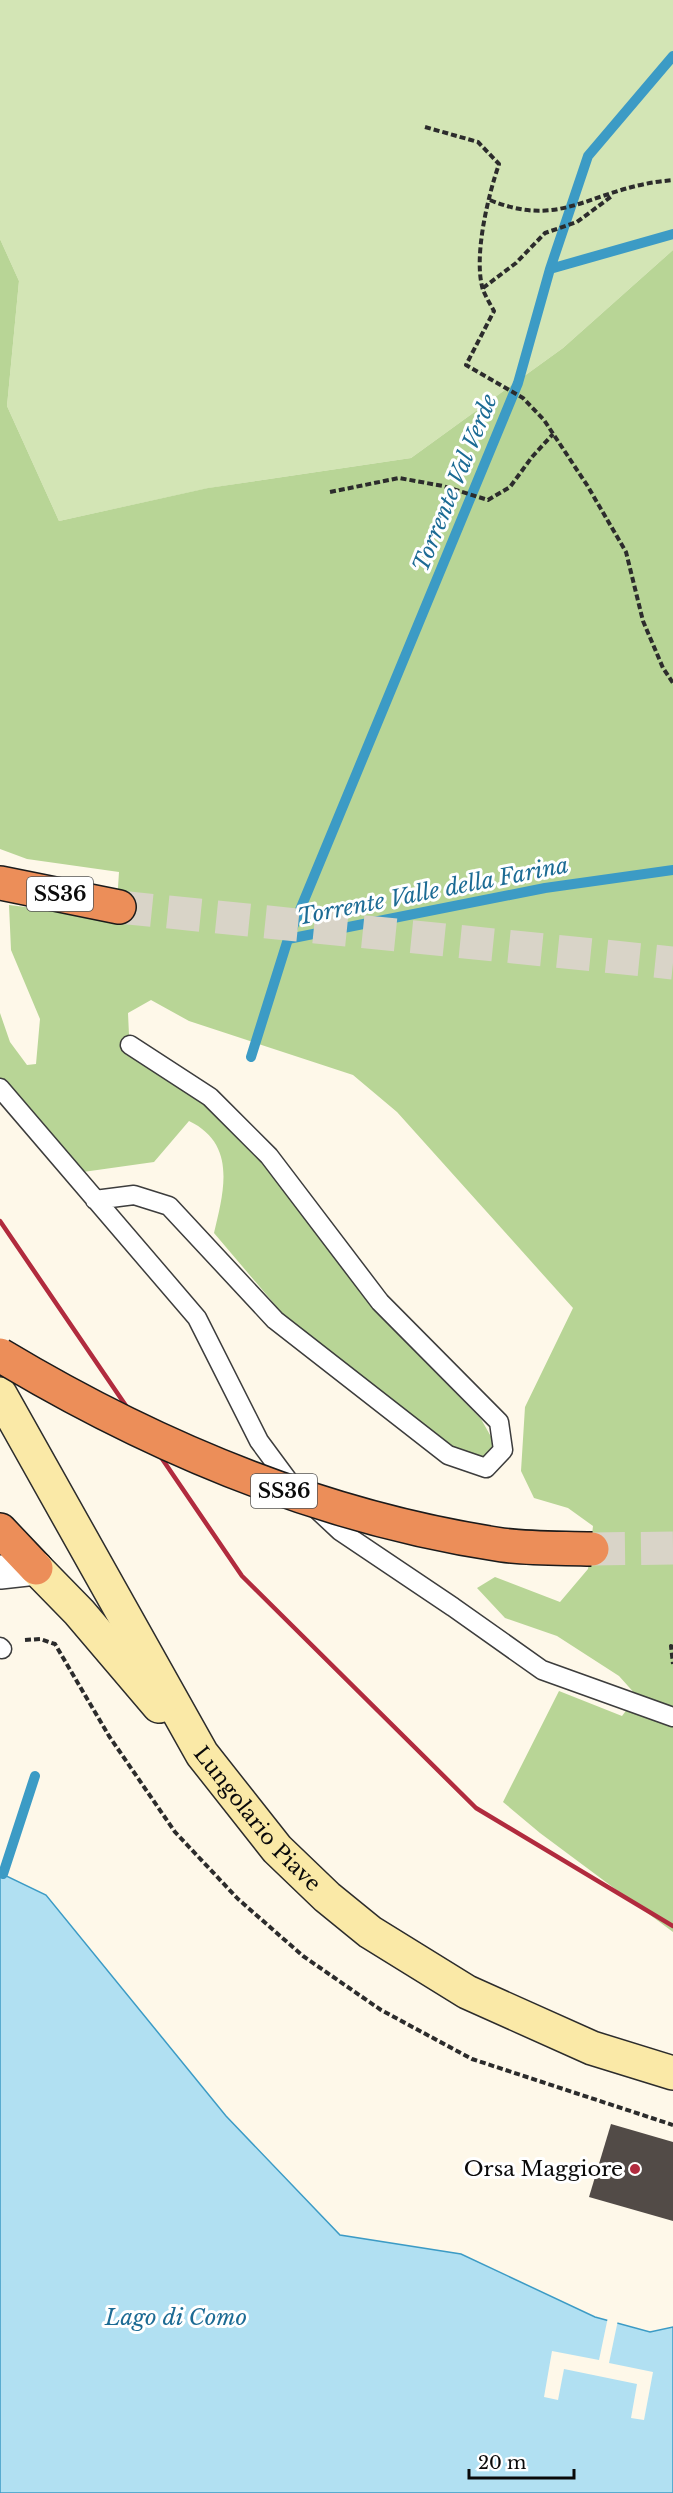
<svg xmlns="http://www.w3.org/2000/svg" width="673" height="2493" font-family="'Libre Baskerville',serif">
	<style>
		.green { fill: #d3e5b5 }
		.forest { fill: #b8d596 }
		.water { fill: #b1e0f2; stroke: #3c9bc5; stroke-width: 1.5 }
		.pier { fill: #fef8e9 }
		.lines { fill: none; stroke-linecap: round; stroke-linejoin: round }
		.stream { stroke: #3c9bc5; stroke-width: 10 }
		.building { fill: #524b47 }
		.highway-tunnel { stroke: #d9d4c8; stroke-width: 33; stroke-dasharray: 33 16; stroke-linecap: butt }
		.lane-casing { stroke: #3d3d3d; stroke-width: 21 }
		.street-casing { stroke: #3d3d3d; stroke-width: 36 }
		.secondary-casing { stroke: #2c2c2c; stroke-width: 36 }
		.highway-casing { stroke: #1b1b1b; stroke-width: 36 }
		.path { stroke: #2c2c2c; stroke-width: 4; stroke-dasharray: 6 3; stroke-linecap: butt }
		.lane { stroke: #fff; stroke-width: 18 }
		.street { stroke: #fff; stroke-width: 33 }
		.secondary { stroke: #fae9a7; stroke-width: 33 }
		.highway { stroke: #ec8e59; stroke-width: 33 }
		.rail { stroke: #b12b3e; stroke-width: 4.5 }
		.highway-bridge-casing { stroke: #1b1b1b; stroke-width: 36; stroke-linecap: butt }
		.highway-bridge { stroke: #ec8e59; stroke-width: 33 }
		.poi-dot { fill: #b12b3e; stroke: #fff; stroke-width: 2 }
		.labels { text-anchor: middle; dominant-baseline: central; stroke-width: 6; stroke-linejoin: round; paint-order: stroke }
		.shield { fill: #fff; stroke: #545454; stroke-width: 1.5 }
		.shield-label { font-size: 20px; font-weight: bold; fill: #0a0a0a }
		.street-label { font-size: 21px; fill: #0a0a0a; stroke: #fff }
		.poi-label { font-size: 21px; fill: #0a0a0a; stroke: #fff; text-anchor: end }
		.water-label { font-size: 22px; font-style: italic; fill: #1c6b94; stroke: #fff }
	</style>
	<rect width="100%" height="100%" fill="#fef8e9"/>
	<path class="green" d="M0,0h673v250l-110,98 -152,110 -202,30 -150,33 -52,-115 12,-125 -19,-42z"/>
	<path class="forest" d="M0,239l19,42 -12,125 52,115 149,-33 203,-30 152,-110 110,-98v1682l-133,-99 -37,-31 56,-111 63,25 15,-20 -18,-20 -62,-40 -52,-18 -28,-30 18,-11 65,25 28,-33 5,-43 -25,-18 -34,-10 -13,-27 4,-64 48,-99 -176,-196 -44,-37 -164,-54 -38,-21 -23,13 1,22 -5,13 57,34 73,66 102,137 42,49 83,85 13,23 -3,10 -7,6 -35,-12 -162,-127 -73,-86c10,-42 23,-89 -25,-112l-35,41 -71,10 -83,-73v-86l10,29 17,23 9,-1 4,-45 -29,-69 -2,-45 107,13 3,-46 -92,-13 -27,-10z"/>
	<path class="water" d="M0,1873l46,22 180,221 114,119 121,19 134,63 55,15 23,-5v166h-673z"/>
	<path class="pier" d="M608,2317l10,3 -9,43 44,9 -9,48 -13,-2 6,-34 -73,-15 -6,31 -14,-3 8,-46 47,9z"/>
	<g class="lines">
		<path class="stream" d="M550,269l123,-35
			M288,939l230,-556 32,-114 38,-113 85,-100
			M251,1057l37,-118 257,-51 128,-18
			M3,1874l32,-98"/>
	</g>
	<path class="building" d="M611,2124l62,18v79l-84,-24z"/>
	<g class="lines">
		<path class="highway-tunnel" d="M119,907l554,56
			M592,1549l81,-1"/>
		<defs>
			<path id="lane" d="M0,1088l197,230 62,123 34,46 47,44 113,76 89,63 131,47
				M95,1200l39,-5 35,11 106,114 173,135 38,13 17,-18 -4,-28 -119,-120 -111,-146 -59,-59 -80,-52
				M0,1647l2,2"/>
			<path id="street" d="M0,1572l36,-4"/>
			<g id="secondary">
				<path id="s1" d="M0,1394l202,360 75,95 50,48 43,35 97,60 125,56 81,25"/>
				<path d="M36,1568l43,44 80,94"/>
			</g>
			<path id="highway" d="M0,883l119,24
				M0,1530l36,38"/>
		</defs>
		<use href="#lane" class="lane-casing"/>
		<use href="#street" class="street-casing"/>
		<use href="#secondary" class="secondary-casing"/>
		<use href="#highway" class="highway-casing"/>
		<path class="path" d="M425,127l53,15 21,22c-11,32 -26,93 -16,126 3,7 7,14 11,21l-28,54 57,33 21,22 43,65 39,67 17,69 20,47 10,15
			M490,200c65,27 95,-4 155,-16 9,-2 19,-3 28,-4
			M483,288l33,-25 29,-30 32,-11 35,-26
			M330,492l69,-14 44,8 45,14 22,-13 22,-30 21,-23
			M25,1640l15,-1 15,5 54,92 66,96 63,67 65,57 78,54 91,49 201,66
			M673,1647l-2,-1 2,18"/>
		<use href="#lane" class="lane"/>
		<use href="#street" class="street"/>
		<use href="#secondary" class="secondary"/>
		<use href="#highway" class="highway"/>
		<path class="rail" d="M0,1221l242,355 234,232 197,118"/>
		<defs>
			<path id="highway-bridge" d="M0,1355c155,93 322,163 502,190 29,4 60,3 90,4"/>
		</defs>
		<use href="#highway-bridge" class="highway-bridge-casing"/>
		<use href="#highway-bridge" class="highway-bridge"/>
	</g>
	<circle class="poi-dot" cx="635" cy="2169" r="6"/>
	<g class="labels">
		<g class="shield">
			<rect x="27" y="877" width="66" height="34" rx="4.5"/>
			<rect x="251" y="1474" width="66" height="34" rx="4.5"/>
		</g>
		<g class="shield-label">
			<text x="60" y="894">SS36</text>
			<text x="284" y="1491">SS36</text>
		</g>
		<g class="street-label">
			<text stroke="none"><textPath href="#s1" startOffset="498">Lungolario Piave</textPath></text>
		</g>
		<g class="poi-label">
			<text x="623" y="2169">Orsa Maggiore</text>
		</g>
		<g class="water-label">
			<text transform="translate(455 483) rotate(-68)">Torrente Val Verde</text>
			<text transform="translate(433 891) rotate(-11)">Torrente Valle della Farina</text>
			<text x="176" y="2317">Lago di Como</text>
		</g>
	</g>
	<path d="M469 2469v9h105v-9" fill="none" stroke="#0a0a0a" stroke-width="3"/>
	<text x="478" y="2469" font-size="18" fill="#0a0a0a" stroke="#ffffff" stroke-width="4.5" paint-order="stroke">20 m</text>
</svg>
